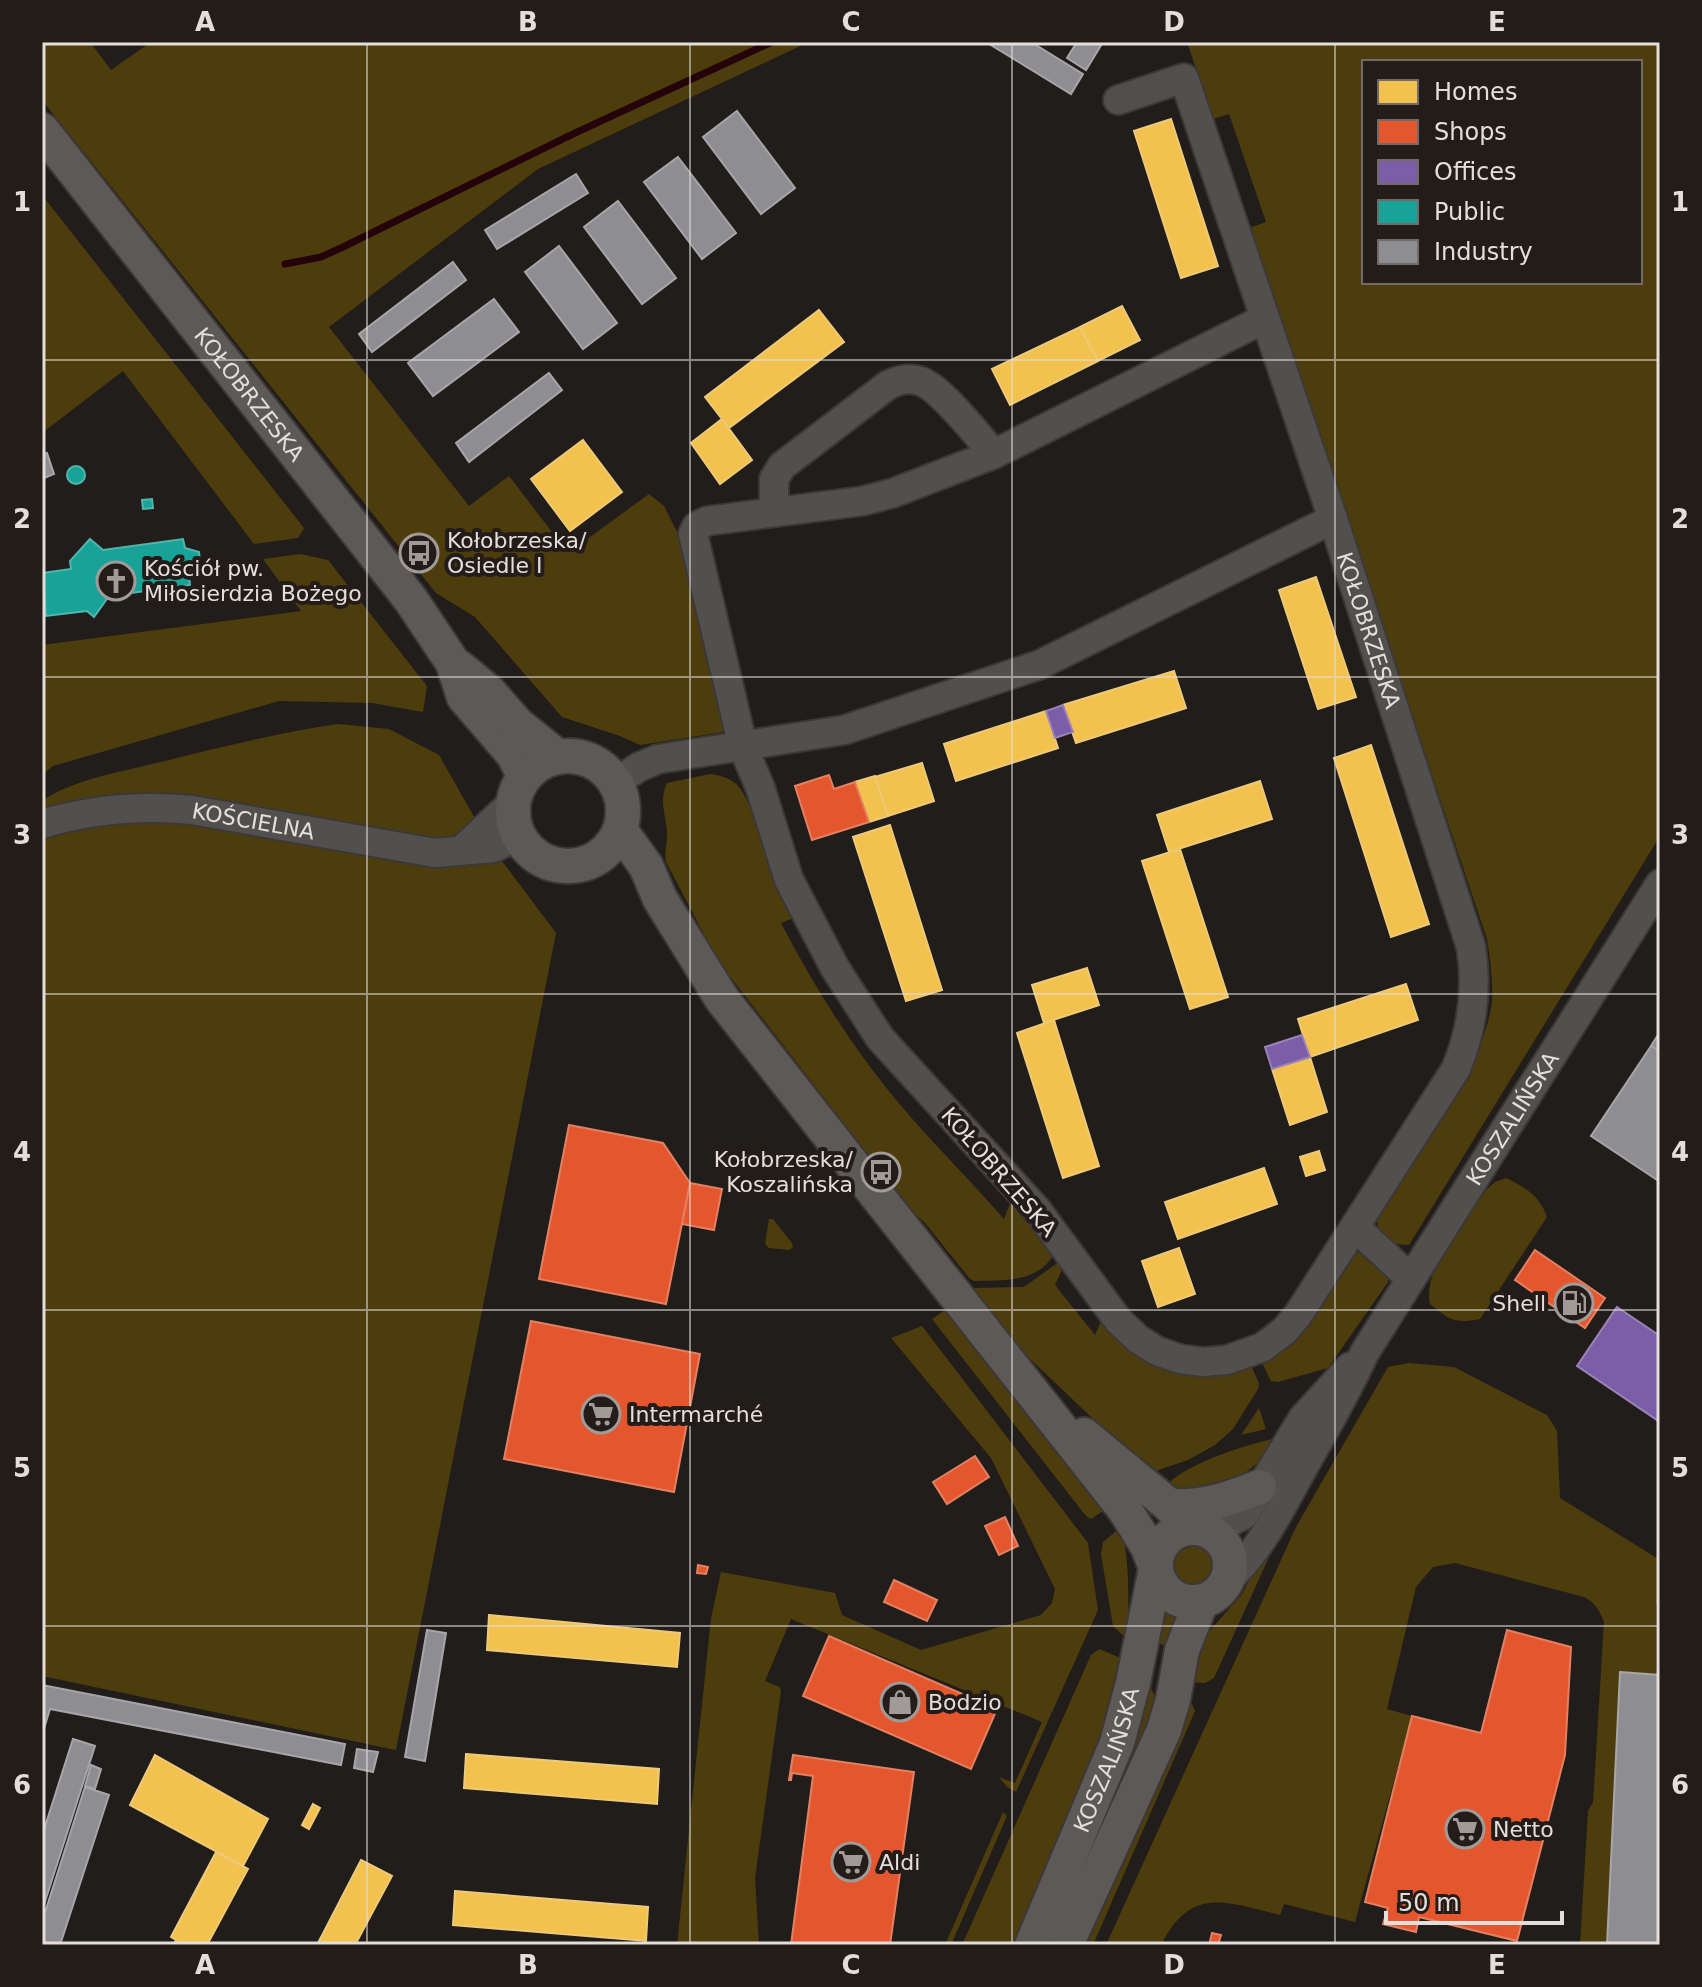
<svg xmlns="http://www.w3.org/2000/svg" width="1702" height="1987" font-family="'DejaVu Sans',sans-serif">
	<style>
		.green { fill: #4d3d0d; fill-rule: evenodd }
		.homes { fill: #f2c14e; stroke: #eeca78; stroke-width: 2 }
		.shops { fill: #e4572e; stroke: #e48062; stroke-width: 2 }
		.offices { fill: #7b5ea7; stroke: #9a84b7; stroke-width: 2 }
		.public { fill: #17a398; stroke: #54b5ac; stroke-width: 2 }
		.industry { fill: #8d8d92; stroke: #a7a5a8; stroke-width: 2 }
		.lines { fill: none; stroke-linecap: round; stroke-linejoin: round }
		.stream { stroke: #24030b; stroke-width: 7 }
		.minor-casing { stroke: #3b3837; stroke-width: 32 }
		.major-casing { stroke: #3b3837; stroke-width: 38 }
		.minor { stroke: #51504f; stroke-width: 28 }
		.major { stroke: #5c5957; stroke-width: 34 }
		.grid { fill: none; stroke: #e4dedb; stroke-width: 2; stroke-opacity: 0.55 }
		.labels { text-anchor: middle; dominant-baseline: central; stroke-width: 8; stroke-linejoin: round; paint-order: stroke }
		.street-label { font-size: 22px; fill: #e4dedb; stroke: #241c18 }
		.poi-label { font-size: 22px; fill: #e4dedb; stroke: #241c18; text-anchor: start }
		.neatline { fill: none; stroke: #e4dedb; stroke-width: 3 }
		.grid-label { font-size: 26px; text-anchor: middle; font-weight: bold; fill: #e4dedb }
	</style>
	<rect width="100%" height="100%" fill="#211d1b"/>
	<path class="green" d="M42,42h48l21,28 40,-28h658l-271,127 -209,158 140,179 40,-30 59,77 81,-59 15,12 16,32 50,193 -90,14 -20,-9 -58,-19 -87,-100 -39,-24 -394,-493z
		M1187,42h473v794l-251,409 -16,-1 -15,-12 -1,-17c35,-54 110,-152 115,-215 1,-21 -2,-41 -5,-61l-238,-711 17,-6 -37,-108 -16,5zM1364,62h276v220h-276z
		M42,195l262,333 -6,10 -44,6 -131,-173 -81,62z
		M300,554l28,6 99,126 -4,26 -51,-9 -93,-2 -226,65 -11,9v-130l259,-34 -38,-52z
		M338,724l51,5 50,26 51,90 66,88 -160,817 -354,-74v-875c30,-21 74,-28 110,-37 62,-15 123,-31 186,-40z
		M710,774c21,3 30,9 38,29l8,-2 42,115 -17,7c30,58 63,111 103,162 37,47 81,89 120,134l9,-23 43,54c-15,33 -51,30 -82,31l-4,-2 -45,-56 -14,-13 -193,-249 -52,-99c-2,-10 1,-16 1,-26 0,-19 -9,-35 0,-53z
		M1506,1178c19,9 34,18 41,39l-67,102c-26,5 -30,1 -50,-15 -8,-37 36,-85 57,-115l8,-7z
		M769,1219h4l19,24 1,4 -4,3 -20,-2 -4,-4z
		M1362,1252l26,24v6l-60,86 -50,14 -7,-1 -12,-24 92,-104z
		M1063,1259l2,4 -10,22 40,50 9,-20 19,22 126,24 10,22 -1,6 -25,40 -18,16 -27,15 -38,13 -123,-117 -56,-65 4,-3 49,-1z
		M948,1308l158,201 -15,10 -5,-3 -154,-197z
		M922,1326l166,217 10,67 -82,182 -9,-5 -8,-10 16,6 27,-61 -251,-103 -26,62 15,6 1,4 -26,187 4,67h-82l34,-327 10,-46 114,21 7,22 79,35 120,-35 11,-12 3,-14 -64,-131 -100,-120z
		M1409,1363l45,4 93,48 10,16 3,67 100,62v43l-4,1v66l4,2v273h-80l8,-134 5,-9 11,-180c-5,-12 -8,-19 -20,-25l-129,-34 -22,4 -17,20 -29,122 25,7 -57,206 -71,-18 -4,11c-53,-13 -89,-30 -119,30h-55l190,-418 92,-160z
		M1259,1408l7,21 -25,6z
		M1276,1438l-4,14 -51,39 -59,-2c24,-26 80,-43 114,-51z
		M1121,1527c9,35 8,76 6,112l-14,-13 -12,-72 2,-12z
		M1276,1528l4,5 -66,145 -9,5 -14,-1 5,-25 10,-22 36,-41z
		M1191,1546l17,2c7,16 5,31 -9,42l-19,-7 -11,-19 8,-11z
		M1161,1601l19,12 -11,33 -18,-4z
		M1099,1649l24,10 -13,61 -93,225h-55l129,-290z
		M1149,1685l6,11 6,2 -109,247z
		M1187,1703l5,1 3,7 -102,234h-14z
		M1003,1812l4,4 -56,129h-6z"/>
	<path class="homes" d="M1171,119l47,147 -37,12 -47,-147z
		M1122,306l18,34 -42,21 -18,-34z
		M819,310l25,32 -115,86 -24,-31z
		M1080,327l18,34 -88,44 -18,-36z
		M722,419l30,41 -32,24 -29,-41z
		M583,440l39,52 -52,39 -39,-52z
		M1316,577l40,120 -38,12 -39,-119z
		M1174,671l12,37 -110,35 -13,-38z
		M1046,711l12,37 -102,33 -12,-37z
		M1371,745l58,179 -38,13 -57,-179z
		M922,763l12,38 -46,15 -13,-39z
		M875,776l13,40 -19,6 -14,-40z
		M1260,781l12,38 -103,33 -12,-37z
		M890,825l52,165 -36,11 -53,-164z
		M1180,849l48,148 -38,12 -48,-148z
		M1087,968l12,37 -55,18 -12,-38z
		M1406,984l12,36 -108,37 -12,-38z
		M1054,1020l45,146 -36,12 -46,-145z
		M1310,1057l17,55 -37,13 -18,-56z
		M1319,1151l6,19 -19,6 -6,-19z
		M1264,1168l13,36 -99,35 -13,-37z
		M1179,1248l16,46 -37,13 -16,-46z
		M489,1615l191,18 -3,34 -190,-17z
		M466,1754l193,15 -2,35 -193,-16z
		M155,1755l113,64 -25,47 -113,-61z
		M313,1804l7,4 -11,21 -7,-4z
		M216,1852l32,17 -41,76h-34l3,-5 -5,-3z
		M361,1860l31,16 -37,69h-38z
		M455,1891l193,16 -2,34 -193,-16z"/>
	<path class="shops" d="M829,775l5,14 21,-7 14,40 -57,18 -17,-54z
		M569,1125l94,18 27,40 -24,121 -127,-25z
		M690,1183l32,6 -8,41 -32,-6z
		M1535,1250l70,48 -20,30 -70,-48z
		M531,1321l169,33 -26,138 -170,-33z
		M975,1456l14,21 -42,27 -14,-22z
		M1005,1517l13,29 -19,9 -14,-29z
		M698,1565l10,2 -2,7 -9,-1z
		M894,1580l43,20 -10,21 -43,-19z
		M1507,1630l64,17 -6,108 -48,186 -98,-24 -3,15 -33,-8 5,-16 -23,-6 47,-186 69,17z
		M829,1636l168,73 -26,60 -168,-73z
		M793,1755l121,17 -24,173h-99l22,-169 -21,-3 -1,7h-2z
		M1212,1933l9,2 -3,10h-9z"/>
	<path class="offices" d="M1063,705l10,27 -18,6 -9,-27z
		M1302,1035l8,22 -38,12 -7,-22z
		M1617,1307l43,29v86l-83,-56z"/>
	<path class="public" d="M67 475a9 9 0 1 1 18 0a9 9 0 1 1-18 0Z
		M152,499l1,9 -10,1 -1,-9z
		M90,539l13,11 80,-11 2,9 14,4 2,16 -12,8 1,9 -81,11 -15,21 -7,-6 -41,5 -4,-43 29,-4 -1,-8z"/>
	<path class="industry" d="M986,42h45l52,32 -12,20z
		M1077,42h26l-17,28 -19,-12z
		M737,111l58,77 -34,26 -58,-77z
		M678,157l58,76 -34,26 -58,-77z
		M576,174l12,19 -91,56 -12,-19z
		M618,201l58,77 -34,26 -58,-77z
		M559,246l58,77 -34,26 -58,-77z
		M453,262l13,18 -94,72 -13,-18z
		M494,299l25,33 -86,64 -25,-33z
		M549,373l13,17 -93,72 -13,-19z
		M47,453l7,21 -12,5v-25z
		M1660,1032v19l-9,-5z
		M1651,1046l9,5v131l-69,-46z
		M427,1630l19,3 -21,128 -20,-4z
		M1620,1672l40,3v270h-53z
		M42,1685l303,59 -4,21 -291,-56 -8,26z
		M73,1739l22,7 -53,165v-75z
		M357,1749l21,3 -5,20 -19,-4z
		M91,1765l10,4 -6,20 -10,-3z
		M85,1787l24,8 -49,150h-18v-23z"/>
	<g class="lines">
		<path class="stream" d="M285,264l36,-7 22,-10 232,-114 197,-91"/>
		<defs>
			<g id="minor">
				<path id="s1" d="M1118,100l66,-22 149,441 138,428c7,43 1,83 -15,122l-158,246 -14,16 -21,16 -36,13 -24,2 -23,-3 -23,-8 -19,-12 -20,-19 -81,-110 -157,-172 -45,-70 -46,-88 -29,-93 -17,-40 -50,-213 4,-8 10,-5 156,-20 30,-8 101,-39 270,-135"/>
				<path d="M774,512v-33l8,-13 106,-81c10,-5 21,-8 32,-4 20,6 58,55 74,73"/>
				<path d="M615,783l24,-16 19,-8 186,-29 195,-65 294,-146"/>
				<path id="s2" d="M42,824c50,-15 98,-19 150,-14l243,43 59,-5 24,-13"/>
				<path d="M463,849l50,-47"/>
				<path d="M1355,1227l56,52"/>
				<path d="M1210,1532l34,-17 59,-97 47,-51"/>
				<path id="s3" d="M1226,1582c37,-35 54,-73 78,-116 22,-38 43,-75 61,-114l295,-468"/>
			</g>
			<g id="major">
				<path id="s4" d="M42,130l369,470 42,63 11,34 50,58 10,21"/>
				<path d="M460,668l29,24 28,32 41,33"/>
				<circle cx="568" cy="811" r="55"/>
				<path d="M620,830l26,36 14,33 62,100 403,511 23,37 8,21"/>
				<path d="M1084,1435l86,71 20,22"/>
				<path d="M1170,1506c32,2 59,-7 89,-19"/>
				<circle cx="1193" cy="1565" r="37"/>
				<path id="s5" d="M1032,1945l85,-202 16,-60 23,-115"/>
				<path d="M1066,1945l98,-215 9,-30 9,-50 19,-48"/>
			</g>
		</defs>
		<use href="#minor" class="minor-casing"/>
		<use href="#major" class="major-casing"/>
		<use href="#minor" class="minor"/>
		<use href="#major" class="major"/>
	</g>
	<path class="grid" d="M367,42v1903M690,42v1903M1012,42v1903M1335,42v1903M42,360h1618M42,677h1618M42,994h1618M42,1310h1618M42,1626h1618"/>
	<defs>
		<symbol id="bus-ring" viewBox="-11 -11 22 22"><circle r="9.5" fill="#241c18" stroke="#a09a98" stroke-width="1.5"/><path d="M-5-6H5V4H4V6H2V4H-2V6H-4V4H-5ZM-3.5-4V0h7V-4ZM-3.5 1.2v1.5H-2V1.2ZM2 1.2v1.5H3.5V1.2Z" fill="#a09a98"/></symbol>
		<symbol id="church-ring" viewBox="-11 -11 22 22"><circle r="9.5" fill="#241c18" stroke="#a09a98" stroke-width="1.5"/><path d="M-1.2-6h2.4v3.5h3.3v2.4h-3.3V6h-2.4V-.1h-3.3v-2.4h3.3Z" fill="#a09a98"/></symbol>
		<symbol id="fuel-ring" viewBox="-11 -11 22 22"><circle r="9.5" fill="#241c18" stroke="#a09a98" stroke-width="1.5"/><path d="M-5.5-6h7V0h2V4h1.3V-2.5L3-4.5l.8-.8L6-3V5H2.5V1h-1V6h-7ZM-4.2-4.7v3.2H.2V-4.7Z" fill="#a09a98"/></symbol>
		<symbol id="supermarket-ring" viewBox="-11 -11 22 22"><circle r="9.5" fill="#241c18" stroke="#a09a98" stroke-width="1.5"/><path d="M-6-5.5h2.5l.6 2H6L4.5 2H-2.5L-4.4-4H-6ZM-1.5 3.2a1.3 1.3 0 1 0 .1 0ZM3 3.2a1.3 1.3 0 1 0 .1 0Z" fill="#a09a98"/></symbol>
		<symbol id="shop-ring" viewBox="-11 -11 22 22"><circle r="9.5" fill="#241c18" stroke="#a09a98" stroke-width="1.5"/><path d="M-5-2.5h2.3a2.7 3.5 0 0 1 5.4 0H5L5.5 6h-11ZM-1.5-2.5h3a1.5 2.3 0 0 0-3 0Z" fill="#a09a98"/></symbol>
	</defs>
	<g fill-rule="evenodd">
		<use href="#bus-ring" x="397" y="531" width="44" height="44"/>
		<use href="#church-ring" x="94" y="559" width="44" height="44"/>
		<use href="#bus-ring" x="859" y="1150" width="44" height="44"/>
		<use href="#fuel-ring" x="1552" y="1281" width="44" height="44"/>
		<use href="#supermarket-ring" x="579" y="1392" width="44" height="44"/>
		<use href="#shop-ring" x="878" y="1680" width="44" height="44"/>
		<use href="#supermarket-ring" x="1443" y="1807" width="44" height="44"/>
		<use href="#supermarket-ring" x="829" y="1840" width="44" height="44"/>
	</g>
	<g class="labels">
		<g class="street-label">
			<text stroke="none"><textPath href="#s4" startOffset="336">KOŁOBRZESKA</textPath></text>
			<text stroke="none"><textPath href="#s1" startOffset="652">KOŁOBRZESKA</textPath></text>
			<text stroke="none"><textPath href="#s2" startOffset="214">KOŚCIELNA</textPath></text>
			<text stroke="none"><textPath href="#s3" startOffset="546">KOSZALIŃSKA</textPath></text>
			<text transform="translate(999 1172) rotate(49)">KOŁOBRZESKA</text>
			<text stroke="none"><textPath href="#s5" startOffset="200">KOSZALIŃSKA</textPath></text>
		</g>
		<g class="poi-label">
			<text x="447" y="540">Kołobrzeska/<tspan x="447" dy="25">Osiedle I</tspan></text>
			<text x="144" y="568">Kościół pw.<tspan x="144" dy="25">Miłosierdzia Bożego</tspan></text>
			<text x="853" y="1159" text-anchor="end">Kołobrzeska/<tspan x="853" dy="25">Koszalińska</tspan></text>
			<text x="1546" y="1303" text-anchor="end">Shell</text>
			<text x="629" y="1414">Intermarché</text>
			<text x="928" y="1702">Bodzio</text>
			<text x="1493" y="1829">Netto</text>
			<text x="879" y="1862">Aldi</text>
		</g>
	</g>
	<rect width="1702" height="1987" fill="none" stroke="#241c18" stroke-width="88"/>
	<rect x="1362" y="60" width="280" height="224" fill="#241c18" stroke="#716a66" stroke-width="2"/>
	<rect x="1378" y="80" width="40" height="24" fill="#f2c14e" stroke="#716a66" stroke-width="2"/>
	<text x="1434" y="100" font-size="24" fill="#e4dedb">Homes</text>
	<rect x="1378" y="120" width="40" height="24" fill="#e4572e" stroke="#716a66" stroke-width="2"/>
	<text x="1434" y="140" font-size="24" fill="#e4dedb">Shops</text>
	<rect x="1378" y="160" width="40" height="24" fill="#7b5ea7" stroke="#716a66" stroke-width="2"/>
	<text x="1434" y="180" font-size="24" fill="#e4dedb">Offices</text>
	<rect x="1378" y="200" width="40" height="24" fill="#17a398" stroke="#716a66" stroke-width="2"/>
	<text x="1434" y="220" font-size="24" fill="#e4dedb">Public</text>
	<rect x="1378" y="240" width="40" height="24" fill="#8d8d92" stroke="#716a66" stroke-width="2"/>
	<text x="1434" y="260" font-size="24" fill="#e4dedb">Industry</text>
	<path d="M1386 1911v12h176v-12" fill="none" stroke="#e4dedb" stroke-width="4"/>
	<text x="1398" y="1911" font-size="24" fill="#e4dedb" stroke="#241c18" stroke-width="6" paint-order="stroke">50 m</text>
	<rect x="44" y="44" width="1614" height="1899" class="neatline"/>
	<g class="grid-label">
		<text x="205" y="31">A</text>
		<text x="528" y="31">B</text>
		<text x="851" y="31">C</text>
		<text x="1174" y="31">D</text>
		<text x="1497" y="31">E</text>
		<text x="22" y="211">1</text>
		<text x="1680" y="211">1</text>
		<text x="22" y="528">2</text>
		<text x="1680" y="528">2</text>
		<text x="22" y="844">3</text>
		<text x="1680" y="844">3</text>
		<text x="22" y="1161">4</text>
		<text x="1680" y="1161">4</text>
		<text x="22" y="1477">5</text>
		<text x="1680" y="1477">5</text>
		<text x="22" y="1794">6</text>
		<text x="1680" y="1794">6</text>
		<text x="205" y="1974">A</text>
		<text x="528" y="1974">B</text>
		<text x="851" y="1974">C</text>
		<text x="1174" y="1974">D</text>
		<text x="1497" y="1974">E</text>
	</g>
</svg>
